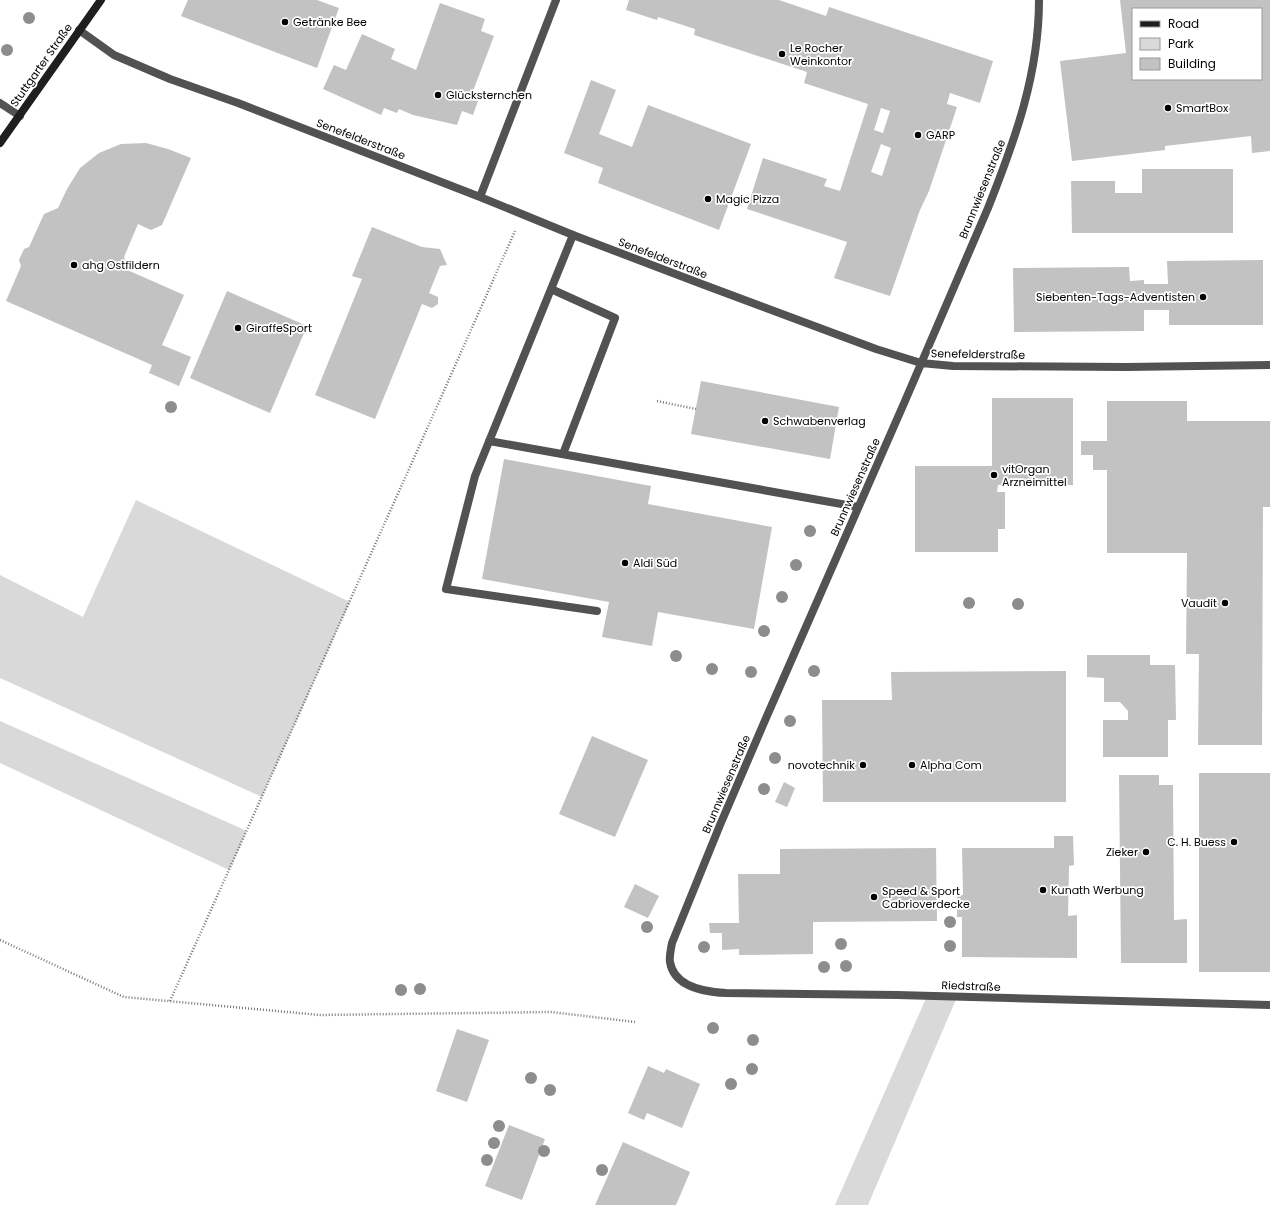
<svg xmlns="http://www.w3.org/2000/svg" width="1270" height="1205" font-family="Poppins,sans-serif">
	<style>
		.green { fill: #d9d9d9 }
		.building { fill: #c2c2c2; fill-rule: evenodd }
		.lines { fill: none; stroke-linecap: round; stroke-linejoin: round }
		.path { stroke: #747474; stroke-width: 2.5; stroke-dasharray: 1 2; stroke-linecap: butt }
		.service { stroke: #525252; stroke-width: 8 }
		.minor { stroke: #525252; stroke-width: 8 }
		.secondary { stroke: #1f1f1f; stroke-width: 8 }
		.tree { fill: #8d8d8d }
		.poi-dot { fill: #000; stroke: #fff; stroke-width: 1.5 }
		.labels { text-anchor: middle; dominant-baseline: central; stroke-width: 3.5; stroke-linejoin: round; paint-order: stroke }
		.poi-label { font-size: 11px; fill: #000; stroke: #fff; text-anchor: start }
		.street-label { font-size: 11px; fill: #000; stroke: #fff }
	</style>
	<rect width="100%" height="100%" fill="#fff"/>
	<path class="green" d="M136,500l214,102 -88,195 -262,-119v-103l83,42z
		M0,721l247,110 -18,39 -229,-107z
		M927,996l30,1 -89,208h-33z"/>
	<path class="building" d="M188,0h129l22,8 -22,60 -136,-52z
		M629,0h150l47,16 3,-9 164,54 -13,42 -30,-10 -3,11 10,3 -28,84 -9,19 -30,86 -56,-18 13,-36 -100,-33 16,-51 64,21 -3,7 16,5 28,-87 -64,-21 3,-11 -113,-37 1,-6 -37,-12 -1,3 -31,-10zM881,108l9,3 -7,22 -9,-3zM881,144l10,4 -9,28 -11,-4z
		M1120,0h150v151l-18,2 -1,-17 -86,10v4l-93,11 -12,-100 66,-8zM1133,9h128v70h-128z
		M440,3l45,16 -4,12 13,5 -21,55 -4,7 9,3 -5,14 -11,-4 -5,14 -44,-10 -14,-6 -2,4 -13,-5 -3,7 -58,-26 11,-24 12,5 16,-36 33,15 -4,10 25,11z
		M591,80l25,10 -17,44 33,13 16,-42 103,39 -32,86 -121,-47 5,-15 -39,-15z
		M146,143l22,6 23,9 -29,67 -11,5 -13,-6 -14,33 3,7 -2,5 59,26 -22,50 29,12 -12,29 -30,-13 3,-8 -146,-64 15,-35 -2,-6 5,-11 5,-2 15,-33 14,-6 9,-19 13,-21 19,-15 22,-9z
		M1142,169h91v64h-161l-1,-52h44v12h27z
		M372,227l50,20 18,2 7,16 -7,1 -11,27 9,4v7l-6,4 -10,-4 -47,115 -60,-24 47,-116 -10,-3z
		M1263,260v65h-94v-15h-25v21l-130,1 -1,-64 116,-1 1,14 14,-1v4h24l-1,-23z
		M227,291l80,35 -37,87 -80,-35z
		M701,381l138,26 -9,52 -139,-25z
		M992,398h81v87h-75l-1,7h8v37h-7v23h-83v-86h77z
		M1107,401h80v20h83v86h-7l-1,238h-64l1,-91h-13l1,-101h-80v-83h-14v-15h-12v-14h26z
		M504,459l147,27 -3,18 124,23 -18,102 -96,-17 -6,34 -50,-9 7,-35 -127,-23z
		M1087,655h63v10h25l1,55h-8v37h-65v-37h25v-9l-8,-9h-16v-24l-17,-1z
		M1066,671v131h-243l-1,-102h70l-1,-28z
		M592,736l56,24 -33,77 -56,-23z
		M1199,773h71v199h-71z
		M1119,775h40v10h14l1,135 13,-1v44h-66z
		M784,782l11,6 -8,19 -12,-5z
		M1054,836h19l1,29 -5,1 -1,50 9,-1v43l-115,-1v-40h-5v-22h6l-1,-47h92z
		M936,848l1,73 -124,1v32l-74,1v-6l-17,1v-17h-12l-1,-10h30l-1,-49h42v-25z
		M635,884l24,12 -11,22 -24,-11z
		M457,1029l32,11 -22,62 -31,-11z
		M648,1066l16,7 2,-4 34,15 -18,44 -35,-15 -3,7 -16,-7z
		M509,1125l36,14 -23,61 -37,-14z
		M623,1142l67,30 -14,33h-81z"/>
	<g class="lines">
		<path class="path" d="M657,401l39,8
			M0,940l124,57 196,18 231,-3 84,10
			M170,1001l248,-552 97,-218"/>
		<path class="service" d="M0,103l20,13
			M573,235l-98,241 -29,113 151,22
			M551,289l64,29 -52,136
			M489,441l369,66"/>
		<path class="minor" d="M1039,0c0,74 -24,140 -51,208l-83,193 -142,324 -43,100 -48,118c-1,6 -3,13 -2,19 4,25 36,30 56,31l171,2 373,10
			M79,30l35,25 56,24 68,24 242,94 93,38 126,48 177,66 45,14 32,3 173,1 144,-2
			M480,197l76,-197"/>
		<path class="secondary" d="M0,143l101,-143"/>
	</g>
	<g class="tree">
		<circle cx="29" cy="18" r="6"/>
		<circle cx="7" cy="50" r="6"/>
		<circle cx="171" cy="407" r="6"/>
		<circle cx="810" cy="531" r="6"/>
		<circle cx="796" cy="565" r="6"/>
		<circle cx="782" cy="597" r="6"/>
		<circle cx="969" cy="603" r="6"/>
		<circle cx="1018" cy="604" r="6"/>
		<circle cx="764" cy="631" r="6"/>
		<circle cx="676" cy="656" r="6"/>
		<circle cx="712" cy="669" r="6"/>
		<circle cx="814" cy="671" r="6"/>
		<circle cx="751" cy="672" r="6"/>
		<circle cx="790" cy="721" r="6"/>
		<circle cx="775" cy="758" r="6"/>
		<circle cx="764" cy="789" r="6"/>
		<circle cx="950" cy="922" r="6"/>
		<circle cx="647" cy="927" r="6"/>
		<circle cx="841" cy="944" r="6"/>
		<circle cx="950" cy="946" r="6"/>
		<circle cx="704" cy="947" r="6"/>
		<circle cx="846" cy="966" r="6"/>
		<circle cx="824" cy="967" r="6"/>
		<circle cx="420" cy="989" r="6"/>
		<circle cx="401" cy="990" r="6"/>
		<circle cx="713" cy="1028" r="6"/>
		<circle cx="753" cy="1040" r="6"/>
		<circle cx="752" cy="1069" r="6"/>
		<circle cx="531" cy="1078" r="6"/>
		<circle cx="731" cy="1084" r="6"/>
		<circle cx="550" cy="1090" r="6"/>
		<circle cx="499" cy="1126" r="6"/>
		<circle cx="494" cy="1143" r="6"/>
		<circle cx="544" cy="1151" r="6"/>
		<circle cx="487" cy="1160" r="6"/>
		<circle cx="602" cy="1170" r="6"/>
	</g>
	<g class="poi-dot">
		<circle cx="285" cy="22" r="4"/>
		<circle cx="782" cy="54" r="4"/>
		<circle cx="438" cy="95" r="4"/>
		<circle cx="1168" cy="108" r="4"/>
		<circle cx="918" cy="135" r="4"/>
		<circle cx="708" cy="199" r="4"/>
		<circle cx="74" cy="265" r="4"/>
		<circle cx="1203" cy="297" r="4"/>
		<circle cx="238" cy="328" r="4"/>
		<circle cx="765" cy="421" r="4"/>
		<circle cx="994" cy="475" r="4"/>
		<circle cx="625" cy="563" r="4"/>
		<circle cx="1225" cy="603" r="4"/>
		<circle cx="863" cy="765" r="4"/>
		<circle cx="912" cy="765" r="4"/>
		<circle cx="1234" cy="842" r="4"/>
		<circle cx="1146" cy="852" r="4"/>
		<circle cx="1043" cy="890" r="4"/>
		<circle cx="874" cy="897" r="4"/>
	</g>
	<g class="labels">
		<g class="poi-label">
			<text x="293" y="22">Getränke Bee</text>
			<text x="790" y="48">Le Rocher<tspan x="790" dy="13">Weinkontor</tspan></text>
			<text x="446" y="95">Glücksternchen</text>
			<text x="1176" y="108">SmartBox</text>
			<text x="926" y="135">GARP</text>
			<text x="716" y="199">Magic Pizza</text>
			<text x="82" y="265">ahg Ostfildern</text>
			<text x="1195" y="297" text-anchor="end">Siebenten-Tags-Adventisten</text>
			<text x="246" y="328">GiraffeSport</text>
			<text x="773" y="421">Schwabenverlag</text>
			<text x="1002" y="469">vitOrgan<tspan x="1002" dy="13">Arzneimittel</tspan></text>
			<text x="633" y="563">Aldi Süd</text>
			<text x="1217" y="603" text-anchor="end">Vaudit</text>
			<text x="855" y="765" text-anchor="end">novotechnik</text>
			<text x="920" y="765">Alpha Com</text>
			<text x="1226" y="842" text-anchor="end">C. H. Buess</text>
			<text x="1138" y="852" text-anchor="end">Zieker</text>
			<text x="1051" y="890">Kunath Werbung</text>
			<text x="882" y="891">Speed &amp; Sport<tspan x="882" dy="13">Cabrioverdecke</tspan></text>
		</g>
		<g class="street-label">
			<text transform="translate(41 65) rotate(-55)">Stuttgarter Straße</text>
			<text transform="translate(361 139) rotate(21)">Senefelderstraße</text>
			<text transform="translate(982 189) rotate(-68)">Brunnwiesenstraße</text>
			<text transform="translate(663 258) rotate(21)">Senefelderstraße</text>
			<text transform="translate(978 354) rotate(1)">Senefelderstraße</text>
			<text transform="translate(855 487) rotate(-66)">Brunnwiesenstraße</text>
			<text transform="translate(726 784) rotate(-67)">Brunnwiesenstraße</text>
			<text transform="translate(971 986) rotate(2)">Riedstraße</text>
		</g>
	</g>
	<rect x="1132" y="8" width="130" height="72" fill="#ffffff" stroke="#999999"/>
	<rect x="1140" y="21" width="20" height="6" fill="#1f1f1f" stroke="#999999"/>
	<text x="1168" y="28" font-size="12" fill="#000000">Road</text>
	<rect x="1140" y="38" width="20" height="12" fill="#d9d9d9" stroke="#999999"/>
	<text x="1168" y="48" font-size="12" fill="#000000">Park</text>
	<rect x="1140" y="58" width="20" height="12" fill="#c2c2c2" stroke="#999999"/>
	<text x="1168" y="68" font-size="12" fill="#000000">Building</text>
</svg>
